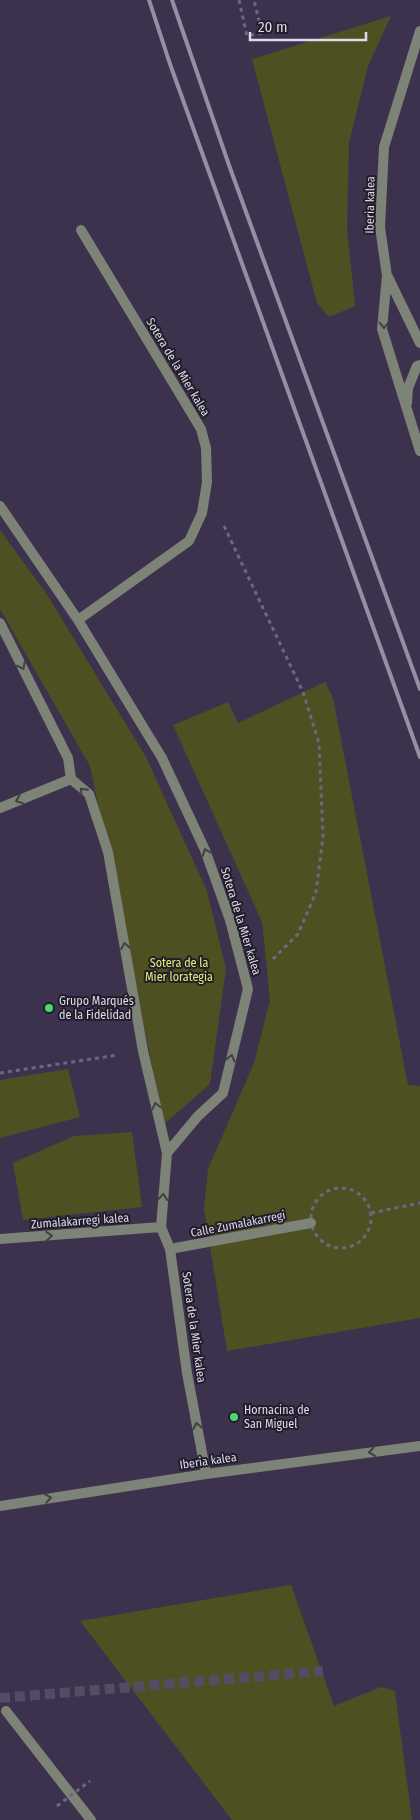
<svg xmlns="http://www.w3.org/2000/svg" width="420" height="1820" font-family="'Fira Sans Condensed',sans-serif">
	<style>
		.green { fill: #4e5022 }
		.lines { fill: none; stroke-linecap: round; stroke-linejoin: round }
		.tertiary-tunnel { stroke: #544b65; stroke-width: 10; stroke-dasharray: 10 5; stroke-linecap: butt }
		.path { stroke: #6f677f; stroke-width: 3; stroke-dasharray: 4 4; stroke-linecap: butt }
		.pedestrian { stroke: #7d8376; stroke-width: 10 }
		.minor { stroke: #7d8376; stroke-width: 10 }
		.rail { stroke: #968fa4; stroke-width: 4 }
		.path-bridge { stroke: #6f677f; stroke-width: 3; stroke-dasharray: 4 4; stroke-linecap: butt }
		.oneway { stroke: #414144 }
		.poi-dot { fill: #4dd676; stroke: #211d29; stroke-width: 2 }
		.labels { text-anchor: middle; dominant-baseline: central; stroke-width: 4; stroke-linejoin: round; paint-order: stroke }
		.street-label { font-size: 12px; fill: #dfdaeb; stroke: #211d29 }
		.park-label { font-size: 12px; fill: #e6eb7a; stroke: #211d29 }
		.poi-label { font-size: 12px; fill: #dfdaeb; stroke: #211d29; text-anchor: start }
	</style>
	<rect width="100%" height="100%" fill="#3c324d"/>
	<path class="green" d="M391,16l-23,50 -19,77 -2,86 8,77 -26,11 -12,-14 -65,-244z
		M0,530l46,63 100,164 61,134 19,78 -16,115 -46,40 -74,-358 -90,-157z
		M325,682l8,16 75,387 12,1v232l-193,33 -23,-142 4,-40 46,-106 16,-63 -8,-78 -89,-197 55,-23 10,21z
		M68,1069l12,48 -80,21v-58z
		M132,1132l10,75 -119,13 -10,-57 61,-27z
		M291,1585l43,121 47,-19 14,4 17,129h-180l-152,-199z"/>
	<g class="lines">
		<path class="tertiary-tunnel" d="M0,1698l323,-27"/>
		<path class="path" d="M239,0l8,36 15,-3 -8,-33
			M224,526l79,166 16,51 4,94 -7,55 -18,42 -28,28
			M0,1073l118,-18
			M311 1218a30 30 0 1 1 60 0a30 30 0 1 1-60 0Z
			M371,1213l49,-10"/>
		<path class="pedestrian" d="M170,1249l141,-26"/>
		<path class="minor" d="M420,31l-36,116 -4,80 7,49 -5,53 38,122
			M388,277l32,66
			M407,403l1,-15 9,-22 3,-1
			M0,506l78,114 84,138 43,92 25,70 18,69 -25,104 -25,23 -31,37 -6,74 9,22 17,124 19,101
			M78,620l111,-79 13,-28 5,-31 -1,-34 -5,-19 -120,-199
			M0,623l68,135 3,21 18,15 19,58 35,199 24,102
			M0,808l71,-29
			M0,1239l161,-12
			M0,1506l206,-32 214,-28
			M6,1711l85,109"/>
		<path class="rail" d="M149,0l21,64 250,693
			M172,0l58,168 190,521"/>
		<path class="path-bridge" d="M57,1806l33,-25"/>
	</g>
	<defs><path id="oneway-chevron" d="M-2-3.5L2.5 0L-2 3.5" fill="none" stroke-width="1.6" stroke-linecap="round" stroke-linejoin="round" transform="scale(1.25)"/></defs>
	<g class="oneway">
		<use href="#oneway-chevron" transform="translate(384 325) rotate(90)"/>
		<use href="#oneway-chevron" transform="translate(22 666) rotate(63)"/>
		<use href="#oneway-chevron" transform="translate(83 791) rotate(-135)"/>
		<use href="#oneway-chevron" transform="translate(19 800) rotate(158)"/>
		<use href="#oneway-chevron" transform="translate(206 852) rotate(-111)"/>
		<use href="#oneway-chevron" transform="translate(125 946) rotate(-100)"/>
		<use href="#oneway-chevron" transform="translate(231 1058) rotate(-76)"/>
		<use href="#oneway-chevron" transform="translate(156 1106) rotate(-103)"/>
		<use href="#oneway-chevron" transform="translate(163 1197) rotate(-85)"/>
		<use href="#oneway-chevron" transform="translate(49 1236) rotate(-4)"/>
		<use href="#oneway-chevron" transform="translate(197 1426) rotate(-101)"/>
		<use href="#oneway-chevron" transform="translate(372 1452) rotate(172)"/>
		<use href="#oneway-chevron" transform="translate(48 1498) rotate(-9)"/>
	</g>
	<g class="poi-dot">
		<circle cx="49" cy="1008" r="5"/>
		<circle cx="234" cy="1417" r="5"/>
	</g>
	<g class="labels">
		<g class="street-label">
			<text transform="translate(370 205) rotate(-89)">Iberia kalea</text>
			<text transform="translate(178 367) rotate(59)">Sotera de la Mier kalea</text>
			<text transform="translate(241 921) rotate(73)">Sotera de la Mier kalea</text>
			<text transform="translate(80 1221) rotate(-4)">Zumalakarregi kalea</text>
			<text transform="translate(238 1224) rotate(-11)">Calle Zumalakarregi</text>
			<text transform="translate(194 1327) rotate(82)">Sotera de la Mier kalea</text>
			<text transform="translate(208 1461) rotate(-8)">Iberia kalea</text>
		</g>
		<g class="park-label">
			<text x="179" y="963">Sotera de la<tspan x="179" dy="14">Mier lorategia</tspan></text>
		</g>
		<g class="poi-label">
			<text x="59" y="1001">Grupo Marqués<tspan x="59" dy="14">de la Fidelidad</tspan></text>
			<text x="244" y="1410">Hornacina de<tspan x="244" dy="14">San Miguel</tspan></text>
		</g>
	</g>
	<path d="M250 32v8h116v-8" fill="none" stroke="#dfdaeb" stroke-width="2.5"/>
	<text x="258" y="32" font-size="15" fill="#dfdaeb" stroke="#211d29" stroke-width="4" paint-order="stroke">20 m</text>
</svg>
